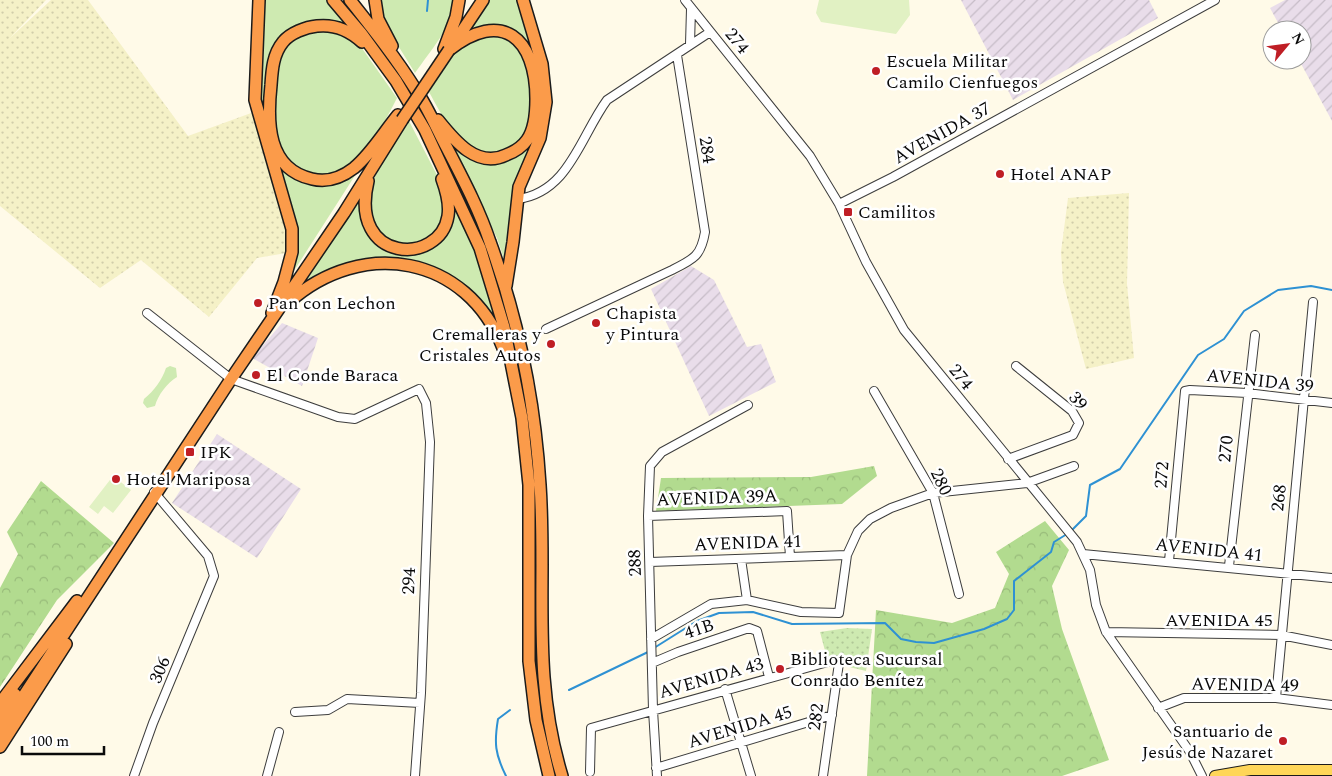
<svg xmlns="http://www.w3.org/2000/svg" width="1332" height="776" font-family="Spectral,serif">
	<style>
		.industrial { fill: url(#industrial-furrows) }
		.farmland { fill: url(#farmland-dots) }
		.grass { fill: #ceeab1 }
		.forest { fill: url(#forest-crowns) }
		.park { fill: url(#park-dots) }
		.pitch { fill: #e1f1c3 }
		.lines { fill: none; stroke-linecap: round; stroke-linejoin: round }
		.stream { stroke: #2e91d3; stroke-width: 2 }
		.minor-casing { stroke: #3d3d3d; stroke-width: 10 }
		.major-casing { stroke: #1b1b1b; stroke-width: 12 }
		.highway-casing { stroke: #1b1b1b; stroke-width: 14 }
		.minor { stroke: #fff; stroke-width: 8 }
		.major { stroke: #ffd658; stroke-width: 10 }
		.highway { stroke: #fb9b4a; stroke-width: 11 }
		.highway-bridge-casing { stroke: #1b1b1b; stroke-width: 14; stroke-linecap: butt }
		.highway-bridge { stroke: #fb9b4a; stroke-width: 11 }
		.poi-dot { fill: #bf1e25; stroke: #fff; stroke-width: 2 }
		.labels { text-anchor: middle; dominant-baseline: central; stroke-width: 5; stroke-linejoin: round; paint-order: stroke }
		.street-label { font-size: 18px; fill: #0a0a0a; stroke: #fff }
		.poi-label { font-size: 18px; fill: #0a0a0a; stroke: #fff; text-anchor: start }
	</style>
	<defs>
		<pattern id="industrial-furrows" width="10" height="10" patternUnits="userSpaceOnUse" patternTransform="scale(1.25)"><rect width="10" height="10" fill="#e9ddea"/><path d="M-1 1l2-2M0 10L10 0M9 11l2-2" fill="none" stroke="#c6bcc7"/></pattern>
		<pattern id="farmland-dots" width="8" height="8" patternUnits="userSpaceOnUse" patternTransform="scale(1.25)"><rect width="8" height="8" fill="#f5f1c7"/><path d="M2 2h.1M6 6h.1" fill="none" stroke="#d1cdaa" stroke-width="1.8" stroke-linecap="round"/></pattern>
		<pattern id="forest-crowns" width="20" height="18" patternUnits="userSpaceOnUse" patternTransform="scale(1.25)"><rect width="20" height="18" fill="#b2db8f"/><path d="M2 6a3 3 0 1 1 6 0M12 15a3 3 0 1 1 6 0" fill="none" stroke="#98bb7a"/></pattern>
		<pattern id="park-dots" width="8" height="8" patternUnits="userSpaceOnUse" patternTransform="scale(1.25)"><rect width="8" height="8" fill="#ceeab1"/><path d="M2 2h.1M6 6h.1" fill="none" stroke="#b0c797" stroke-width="1.8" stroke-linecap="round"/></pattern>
	</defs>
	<rect width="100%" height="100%" fill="#fffae8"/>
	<path class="industrial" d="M961,0h188l9,18 -145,82z
		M1285,0h47v121l-33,-61h3v-30h-20l-12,-22z
		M691,266l23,14 33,67 14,-3 15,38 -67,34 -58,-127z
		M282,323l36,15 -16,48 -50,-28z
		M217,434l84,55 -44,69 -85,-55z"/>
	<path class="farmland" d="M0,0h46l-37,39 42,-39h37l100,136 69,-25 35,141 -35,6 -48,59 -68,-57 -41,28 -100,-82z
		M1129,193l-2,91 7,74 -48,11 -23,-87 -2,-30 7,-54z"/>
	<path class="grass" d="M260,0h66l25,28h-54l-27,37 2,81 39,35 52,-18 -73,114 3,-19 -33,-152z
		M378,0h78c-5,28 -25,50 -41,73l-34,-55z
		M486,0h33l21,70 -2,60 -11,27 -20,111 -10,-30 -50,-103 30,23 49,-11 12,-74 -35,-45 -36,5z
		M329,28l30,16 38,54c-15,29 -39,79 -78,79 -8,0 -20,-7 -28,-10l-17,-32 1,-66 6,-18 16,-16z
		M492,34l25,9 14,26 2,42 -9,29c-6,4 -15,13 -23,14 -37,6 -57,-35 -72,-62l20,-33 15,-17z
		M409,121l29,56 7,34 -11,25 -24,11 -23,-5 -20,-28 4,-30 25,-47h3z
		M448,187l28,64 21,71 -41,-41 -79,-23 -76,31 62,-98 -1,25 32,35 47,-14z
		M170,366l6,2 1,9c-10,6 -19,18 -22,29l-8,2 -4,-5 1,-4c10,-8 18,-19 22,-31z"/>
	<path class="forest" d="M874,466l3,10 -35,28 -186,7 5,-33 150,-1z
		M41,481l73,62 -57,57 -57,87v-99l18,-34 -11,-22z
		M1045,521l24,29 -17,36 10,43 47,131 -47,16h-195l9,-166 76,13 43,-15 14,-34 -13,-22z"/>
	<path class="park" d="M847,628l25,1 -6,42 -38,-9 -8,-30z"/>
	<path class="pitch" d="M819,0h90l1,15 -14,19 -75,-12 -5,-9z
		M113,476l18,14 -18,23 -9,-7 -6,8 -9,-7z"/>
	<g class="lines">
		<path class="stream" d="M427,11l1,-11
			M1071,531l15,-15 4,-31 30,-16 78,-114 26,-16 20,-28 34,-21 33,-4 21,4
			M654,648l43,-27 22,-8 34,-1 39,12 93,-1 16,16 15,3 18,1 50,-14 23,-10 7,-9v-29l37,-29 3,-10 13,-8
			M569,690l79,-38
			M506,776c-11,-22 -12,-33 -8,-57l12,-9"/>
		<defs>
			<path id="minor" d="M685,0l125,156 29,48 27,58 38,68 173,212 13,28 6,35 10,27 84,120 12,24
				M690,44l1,-35
				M518,199c51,-7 62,-62 89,-99l103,-68
				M839,204l54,-27 322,-177
				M147,313l84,66 107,38 17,2 64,-30 7,14 4,39 -9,251 -6,83
				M546,329l126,-59c22,-11 29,-14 33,-38l-28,-177
				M874,391l59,102 26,101
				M1008,459l65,-24 6,-12 -7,-12 -56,-45
				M648,516l139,-5 3,46
				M1083,554l249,24
				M741,559l6,41
				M1169,561l16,-170 5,-1 57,3 85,10
				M650,562l197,-7
				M1229,566l26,-231
				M1106,632l175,3 51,10
				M651,639l60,-35 36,-4 54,12 38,1 8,-58 11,-24 12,-12 21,-11 42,-15 94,-10 47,-17
				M652,663l26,-11 71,-24 8,3 12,46
				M725,689l26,87
				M1276,698l37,-396
				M1158,708l26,-10h92l56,7
				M295,712l33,-2 19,-11 73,4
				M656,768l176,-53
				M590,772l1,-44 244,-68 4,3 -16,113
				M134,776l19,-53 61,-147 -6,-20 -54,-64
				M267,776l12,-44
				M657,776l-4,-66 -5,-194 2,-50 12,-14 86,-47"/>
			<path id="major" d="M1215,776l35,-6h82"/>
			<path id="highway" d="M259,0l-4,100 37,129v23l-8,30 -12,31
				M333,0l28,33 35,48 29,49 55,118 24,79 18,91 7,67v176l7,59 13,56
				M350,0c23,29 46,58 66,90 12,18 21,39 31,58 16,31 32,61 43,94 28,77 45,161 50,243 7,101 -9,190 22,291
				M375,0l3,19 14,27
				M362,42c-13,-12 -27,-18 -45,-16 -11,1 -27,7 -34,16 -10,12 -11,28 -12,43 -4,37 -4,84 41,94 16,4 29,-1 42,-11 17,-14 30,-36 44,-53
				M453,45l30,-45
				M444,49l12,-32 3,-17
				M438,120c16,20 39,49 68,35 8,-3 16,-8 21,-15 8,-11 9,-28 9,-41 0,-61 -34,-91 -87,-49
				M368,181c-20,83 72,85 80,35 2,-12 -2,-26 -6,-37
				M506,286l7,-44 6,-55 21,-49 6,-36 -4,-38 -19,-64
				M289,302c73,-65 178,-47 214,46
				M0,703l77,-102
				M0,717l15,-23
				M0,732l231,-353 113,-166 58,-93
				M0,747l66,-103"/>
		</defs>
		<use href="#minor" class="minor-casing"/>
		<use href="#major" class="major-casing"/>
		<use href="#highway" class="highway-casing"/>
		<use href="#minor" class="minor"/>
		<use href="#major" class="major"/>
		<use href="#highway" class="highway"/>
		<defs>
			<path id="highway-bridge" d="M402,120l47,-70"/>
		</defs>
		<use href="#highway-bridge" class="highway-bridge-casing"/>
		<use href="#highway-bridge" class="highway-bridge"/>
	</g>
	<g class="poi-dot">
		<circle cx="876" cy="71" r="5"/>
		<circle cx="1000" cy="174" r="5"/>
		<rect x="843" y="207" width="10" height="10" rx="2.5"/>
		<circle cx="258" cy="303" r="5"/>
		<circle cx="596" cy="323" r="5"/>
		<circle cx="551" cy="344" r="5"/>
		<circle cx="256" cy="375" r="5"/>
		<rect x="185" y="447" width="10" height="10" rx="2.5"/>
		<circle cx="116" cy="479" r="5"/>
		<circle cx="780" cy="669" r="5"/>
		<circle cx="1283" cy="741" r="5"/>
	</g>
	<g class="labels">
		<g class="street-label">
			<text transform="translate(737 41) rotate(51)">274</text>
			<text transform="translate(942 133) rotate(-29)">AVENIDA 37</text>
			<text transform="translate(707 150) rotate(81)">284</text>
			<text transform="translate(961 377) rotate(51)">274</text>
			<text transform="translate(1260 381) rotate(6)">AVENIDA 39</text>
			<text transform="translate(1078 401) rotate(49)">39</text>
			<text transform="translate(1226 449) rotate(-84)">270</text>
			<text transform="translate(1162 475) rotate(-85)">272</text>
			<text transform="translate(941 482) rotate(65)">280</text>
			<text transform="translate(717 498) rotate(-2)">AVENIDA 39A</text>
			<text transform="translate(1279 498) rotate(-84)">268</text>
			<text transform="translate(748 543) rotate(-2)">AVENIDA 41</text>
			<text transform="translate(1209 550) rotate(6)">AVENIDA 41</text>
			<text transform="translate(635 563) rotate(-92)">288</text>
			<text transform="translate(409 581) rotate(-88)">294</text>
			<text x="1219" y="620">AVENIDA 45</text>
			<text transform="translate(699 629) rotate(-18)">41B</text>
			<text transform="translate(160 670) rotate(-67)">306</text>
			<text transform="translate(711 678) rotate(-16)">AVENIDA 43</text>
			<text transform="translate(1245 685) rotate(1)">AVENIDA 49</text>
			<text transform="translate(816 717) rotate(-82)">282</text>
			<text transform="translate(740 727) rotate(-17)">AVENIDA 45</text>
		</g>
		<g class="poi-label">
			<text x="886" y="61">Escuela Militar<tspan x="886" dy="21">Camilo Cienfuegos</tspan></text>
			<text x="1010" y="174">Hotel ANAP</text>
			<text x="858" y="212">Camilitos</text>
			<text x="268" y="303">Pan con Lechon</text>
			<text x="606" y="313">Chapista<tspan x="606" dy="21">y Pintura</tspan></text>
			<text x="541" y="334" text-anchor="end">Cremalleras y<tspan x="541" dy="21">Cristales Autos</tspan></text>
			<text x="266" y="375">El Conde Baraca</text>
			<text x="200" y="452">IPK</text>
			<text x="126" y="479">Hotel Mariposa</text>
			<text x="790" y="659">Biblioteca Sucursal<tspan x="790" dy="21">Conrado Benítez</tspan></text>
			<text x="1273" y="731" text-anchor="end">Santuario de<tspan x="1273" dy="21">Jesús de Nazaret</tspan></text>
		</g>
	</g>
	<g transform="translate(1287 45) rotate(61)"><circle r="24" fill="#ffffff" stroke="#9d9d9d"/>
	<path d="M0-4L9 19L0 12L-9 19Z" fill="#bf1e25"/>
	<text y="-8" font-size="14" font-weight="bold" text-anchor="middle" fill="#0a0a0a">N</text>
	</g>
	<path d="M22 746v8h82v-8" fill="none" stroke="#0a0a0a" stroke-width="2.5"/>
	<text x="30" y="746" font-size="15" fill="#0a0a0a" stroke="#ffffff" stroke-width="4" paint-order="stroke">100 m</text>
</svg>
